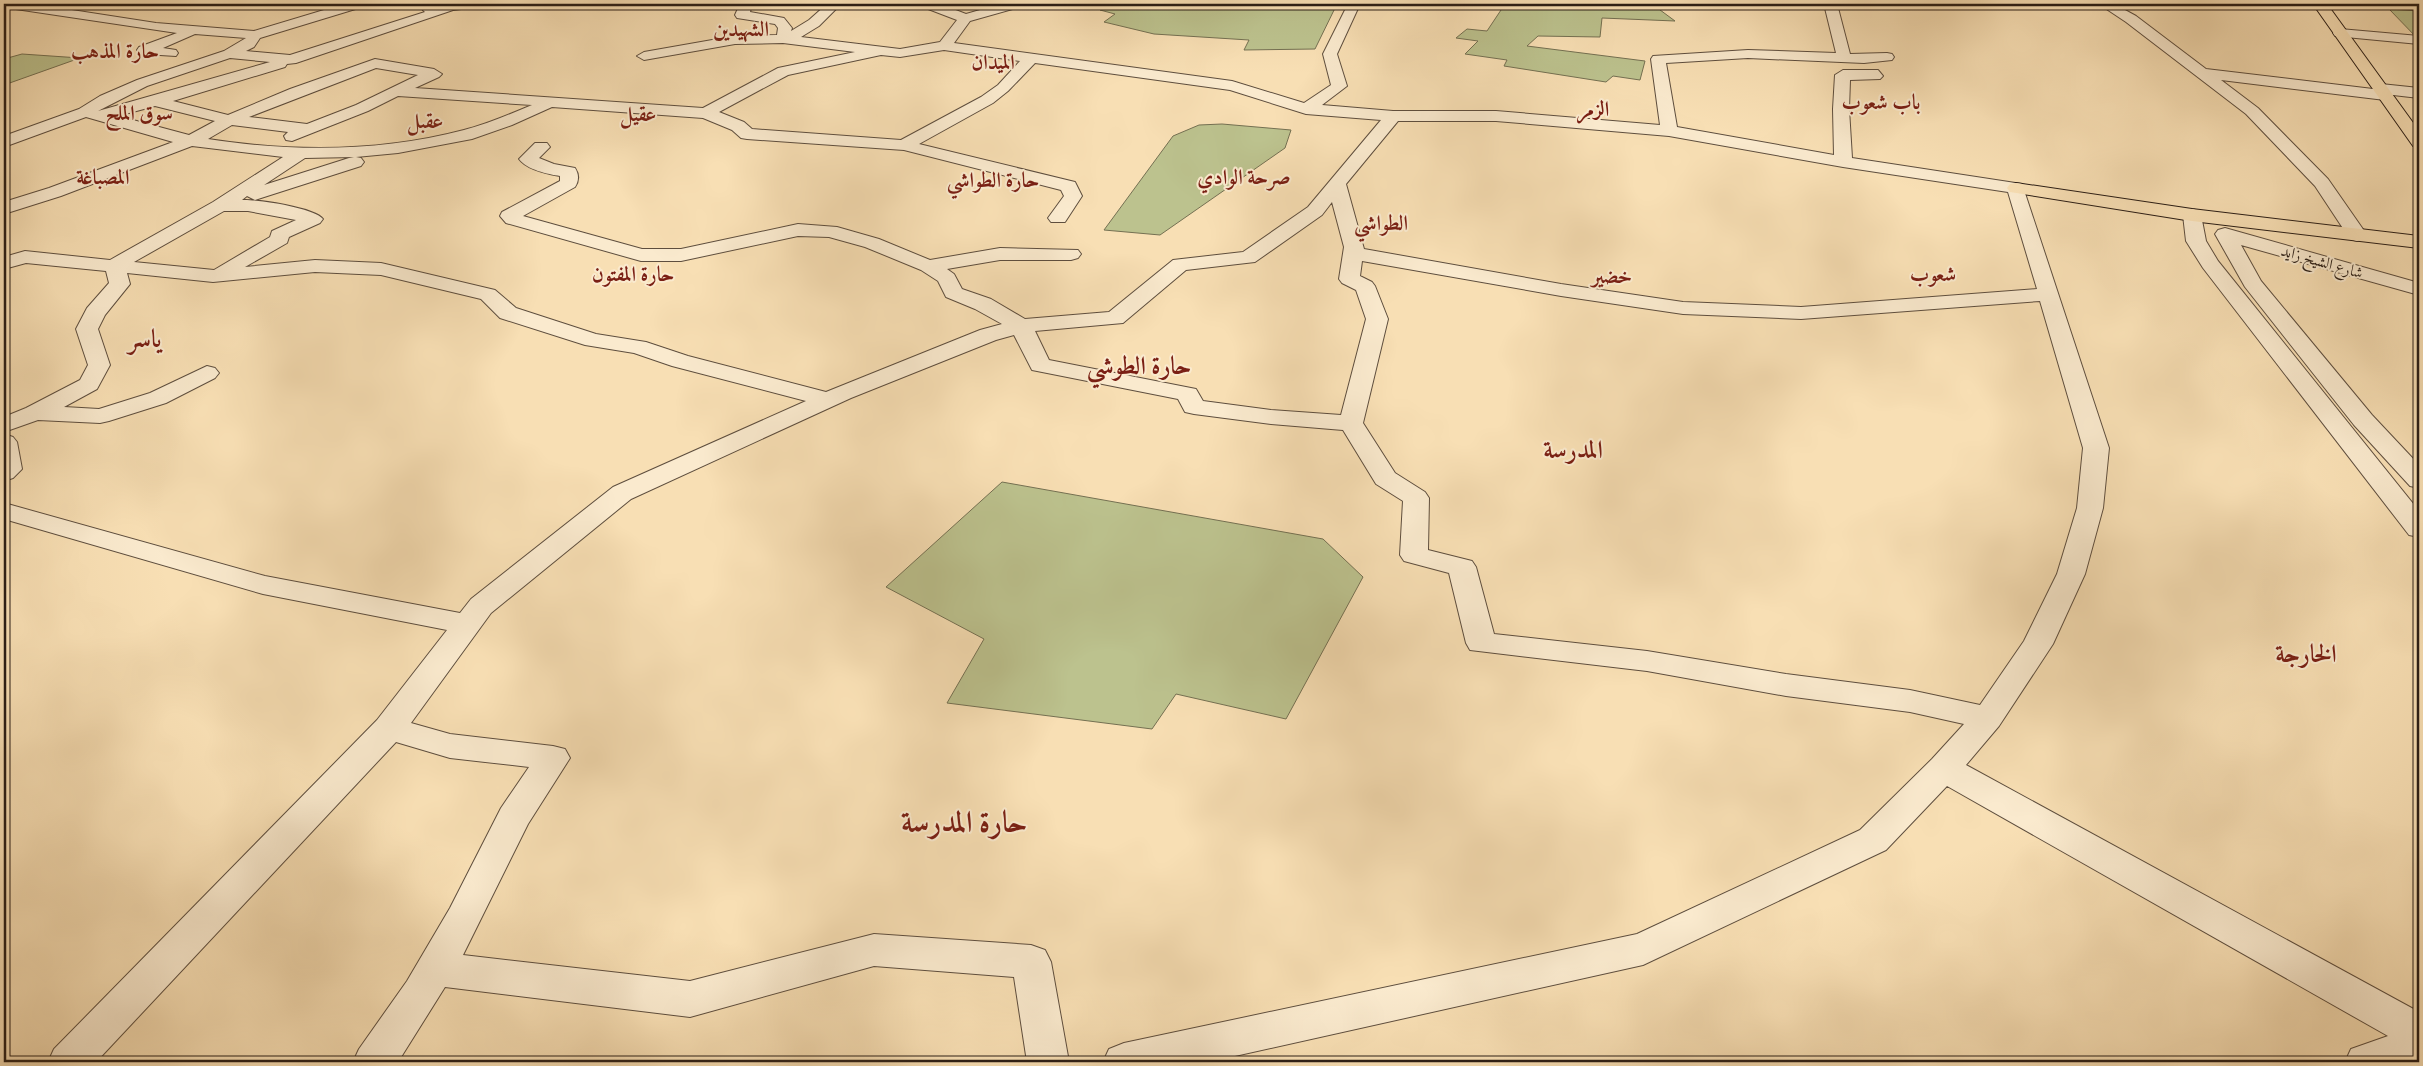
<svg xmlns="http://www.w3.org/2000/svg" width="2423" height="1066" font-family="'IM FELL DW Pica',Amiri,serif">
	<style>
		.green { fill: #bcc28e; stroke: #747052 }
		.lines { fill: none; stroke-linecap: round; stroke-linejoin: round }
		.minor-casing { stroke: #5e4e3e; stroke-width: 2 }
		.major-casing { stroke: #2b1e16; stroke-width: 2 }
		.minor { fill: #faeace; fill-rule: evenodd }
		.major { fill: #f8dfb4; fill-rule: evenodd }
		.labels { text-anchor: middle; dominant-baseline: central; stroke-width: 4; stroke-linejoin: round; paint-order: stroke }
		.far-street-label { font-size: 16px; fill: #2b1e16; stroke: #faeace }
		.far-district-label { font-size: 21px; font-weight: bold; fill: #7a1f14; stroke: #faeace }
		.district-label { font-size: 25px; font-weight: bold; fill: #7a1f14; stroke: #faeace }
		.near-district-label { font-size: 30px; font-weight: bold; fill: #7a1f14; stroke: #faeace }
	</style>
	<rect width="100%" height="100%" fill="#f8dfb4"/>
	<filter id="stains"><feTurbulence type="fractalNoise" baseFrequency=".004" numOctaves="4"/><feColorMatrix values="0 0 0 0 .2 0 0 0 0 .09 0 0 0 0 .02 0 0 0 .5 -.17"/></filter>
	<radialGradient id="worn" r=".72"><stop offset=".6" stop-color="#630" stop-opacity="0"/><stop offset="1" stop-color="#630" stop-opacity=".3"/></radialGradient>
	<path class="green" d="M1112,4h225l-22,45 -71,1 5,-10 -95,-6 -50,-12 11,-8 -15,-4z
		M1505,4h147l23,17 -73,-3 -2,19 -62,-1 -11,10 118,15 -5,19 -27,-4 -7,6 -102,-16 3,-6 -42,-6 13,-13 -22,-3 11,-9 20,2z
		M2389,9l30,2v28h-1z
		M22,54l58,4 -76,27v-26z
		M1222,124l69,6 -6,18 -125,87 -56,-5 69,-94 26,-11z
		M1002,482l321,57 40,38 -77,142 -110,-25 -24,35 -205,-26 37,-64 -98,-52z"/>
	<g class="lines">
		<defs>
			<path id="minor" d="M4,4h29l123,19 98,8 90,-27h19l-1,3 -102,31 -6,9 -8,4 44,4 135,-43 -3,-3 2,-3 16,-2h39l-2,3 -24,3 -157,53 -9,1 -2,3 -112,34 55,14 62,-26 85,-30 59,10 8,5 -3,3 -24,11 288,20 75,-40 77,-16 -72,-9 -48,1 -91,16 -7,-4 7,-4 91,-16 42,-1 1,-7 -3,-4 -38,-6 -2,-3 5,-11h12l-2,8 34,6 8,10 -1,3 18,-11 18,-16h14l-22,22 -18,11 99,12 40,-7 17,-22 -34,-13 -1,-3h18l26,10 35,-10h20l-1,3 -50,14 -16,22 278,38 72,22 27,-18 -8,-31 25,-50h12l-23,50 10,32 -25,19 71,6h103l164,14 -9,-66 2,-3 95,-6 88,3 -12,-49h13l13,50 37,-1 5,1 2,3 -2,3 -28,3 -116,-5 -82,5 11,64 157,28 -1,-46 2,-34 8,-5h35l5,6 -3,3 -30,1 -1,29 3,49 170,26 87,264 -6,60 -18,66 -32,70 -54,82 -33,39 453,247v50h-74l6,-13 37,-13 -441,-250 -61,64 -243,115 -435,97h-105l6,-13 15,-6 513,-109 223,-104 72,-71 32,-35 -54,-12 -124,-16 -139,-25 -177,-21 -4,-7 -17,-70 -45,-12 -4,-6 3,-54 -27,-17 -33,-54 -72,-6 -77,-10 -9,-2 -7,-13 -146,-29 -18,-35 -18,5 -145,58 -220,101 -140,114 -80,110 39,11 103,12 12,3 5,9 -42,66 -65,131 227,26 184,-47 157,11 14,5 6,12 18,100h-42l-13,-85 -140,-11 -184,51 -245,-30 -47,75h-45l6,-13 48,-68 43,-73 51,-100 28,-41 -79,-9 -54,-16 -300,320h-48l6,-13 323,-329 70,-90 -184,-36 -259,-75v-16l261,73 195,37 11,-14 142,-112 193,-86 -134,-35 -38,-13 -49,-8 -85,-27 -19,-19 -100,-24 -66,-3 -102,10 -86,-9 3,11 -25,31 -7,14 12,36 -13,24 -33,18 35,2 51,-16 57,-27 8,2 4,5 -4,5 -49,25 -57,18 -9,2 -62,-3 -34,12v-15l22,-9 54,-28 8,-15 -12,-36 11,-21 22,-25 -3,-12 -80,-8 -22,6v-12l21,-6 85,9 103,-58 70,-45 -91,-11 -131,50 -57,18v-12l45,-14 124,-46 -87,-25 -82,30v-11l75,-27 21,-13 37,-16 87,-29 22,-13 -51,-4 -32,14 13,2 2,3 -2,3 -32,-2 -5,-1 -2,-3 2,-3 38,-14 -168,-25 -5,-1zM944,50l76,11 -22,24 -17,12 -80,43 -149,-11 -8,-7 -25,-10 69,-37 93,-20 19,2zM230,58l40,4 -172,49 49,-25zM1035,63l195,27 76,24 75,6 -73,87 -65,45 -70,8 -64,52 -84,7 -34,-20 -29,-10 -8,-15 -7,-5 53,-9h71l7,-2 3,-4 -3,-4 -78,-2 -70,12 -51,-21 -42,-12 -39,-3 -117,25h-39l-119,-33 52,-29c4,-6 4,-13 0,-19l-21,-4 -15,-6 11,-11 -3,-4h-12l-16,16c8,11 29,15 41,17v5l-58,31 -2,4 6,7 135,38h40l117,-25 31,1 36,10 56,23 17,11 8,16 29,12 27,15 -22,6 -154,62 -138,-36 -42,-14 -50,-8 -80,-26 -21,-18 -114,-27 -66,-3 -70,7 42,-24 2,-6 31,-14 3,-4c-8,-11 -66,-20 -81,-19l5,-4 8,4 6,-2 100,-32 3,-4 -3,-4 -5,-1 42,-4 74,-14 40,-14 40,-18 151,11 29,12 9,8 6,1 157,11 157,40 3,6 -16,22 3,4h14l17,-26 -7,-14 -156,-38 74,-41 15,-12zM376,68l42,7 -62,30 -49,19 -58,-7zM398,96l134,9c-22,9 -44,19 -68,25 -83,22 -172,22 -256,9l24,-14 56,7 -4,4 2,4 6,1 76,-30zM155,106l60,15 -26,14 -71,-19zM1398,121h98l173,15 174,31 165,25 29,97 -236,18 -118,-5 -122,-18 -197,-35 -18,-65zM354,157l-5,1 -85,27 41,-27zM1332,202l12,45 -5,32 3,4 14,7 10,29 -25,96 -70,-5 -68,-9 -7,-12 -147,-29 -14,-29 88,-8 63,-53 69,-8 67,-47zM224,211h24l48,9 -24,11 -2,6 -56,33 -80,-8zM1362,261l199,35 122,18 118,5 239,-18 43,147 -6,60 -20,66 -33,67 -44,64 -70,-15 -124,-16 -139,-23 -153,-17 -18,-67 -4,-6 -44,-11 1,-52 -4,-6 -30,-19 -32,-50 25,-104 -13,-33 -3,-4 -12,-6z
				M2099,4h15l22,12 70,53 167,20 8,-5 38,4v10l-26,-3 -2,3 -6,2 -164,-20 37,28 70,71 39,56 -3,4 -7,2 -7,-2 -35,-53 -69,-72 -120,-92z
				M2299,4h27l1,1c-6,6 -22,5 -28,-1z
				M2340,29l79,7v8l-84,-8 -2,-3 2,-3z
				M2192,209l7,2 2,4 5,26 12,20 201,250v26l-10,-2 -206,-267 -17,-27 -3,-26 2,-4z
				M2225,228l194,55v12l-178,-50 20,36 111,134 47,50v23l-9,-2 -56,-61 -109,-138 -30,-53 3,-4z
				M4,434l9,3 4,5 5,27 -9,9 -9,3z"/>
			<path id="major" d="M2313,4h14l92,127v16l-6,-1z
				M2016,183l176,26 227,27v12l-227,-27 -182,-29 -3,-4 3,-4z"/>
		</defs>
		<use href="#minor" class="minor-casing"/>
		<use href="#major" class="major-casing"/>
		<use href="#minor" class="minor"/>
		<use href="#major" class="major"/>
	</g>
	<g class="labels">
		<g class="far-street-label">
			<text transform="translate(2322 262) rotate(16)">شارع الشيخ زايد</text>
		</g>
		<g class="far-district-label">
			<text x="741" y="30">الشهيدين</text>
			<text x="115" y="52">حارة المذهب</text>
			<text x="993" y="63">الميدان</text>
			<text x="1881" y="103">باب شعوب</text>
			<text x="1593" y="110">الزمر</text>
			<text x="139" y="114">سوق الملح</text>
			<text x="638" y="115">عقيل</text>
			<text x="425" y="122">عقبل</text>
			<text x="103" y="178">المصباغة</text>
			<text x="1244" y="178">صرحة الوادي</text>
			<text x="993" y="181">حارة الطواشي</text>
			<text x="1381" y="224">الطواشي</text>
			<text x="633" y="275">حارة المفتون</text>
			<text x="1933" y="275">شعوب</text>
			<text x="1612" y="277">خضير</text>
		</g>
		<g class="district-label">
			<text x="145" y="339">ياسر</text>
			<text x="1139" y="366">حارة الطوشي</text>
			<text x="1573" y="450">المدرسة</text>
			<text x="2306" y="654">الخارجة</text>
		</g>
		<g class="near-district-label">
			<text x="964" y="823">حارة المدرسة</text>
		</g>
	</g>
	<rect width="2423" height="1066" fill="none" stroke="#f8dfb4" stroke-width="20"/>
	<rect x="5" y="5" width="2413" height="1056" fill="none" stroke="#2b1e16" stroke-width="2.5"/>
	<rect x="10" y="10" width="2403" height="1046" fill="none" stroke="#2b1e16"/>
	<rect width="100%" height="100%" filter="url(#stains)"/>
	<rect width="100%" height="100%" fill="url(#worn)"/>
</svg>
